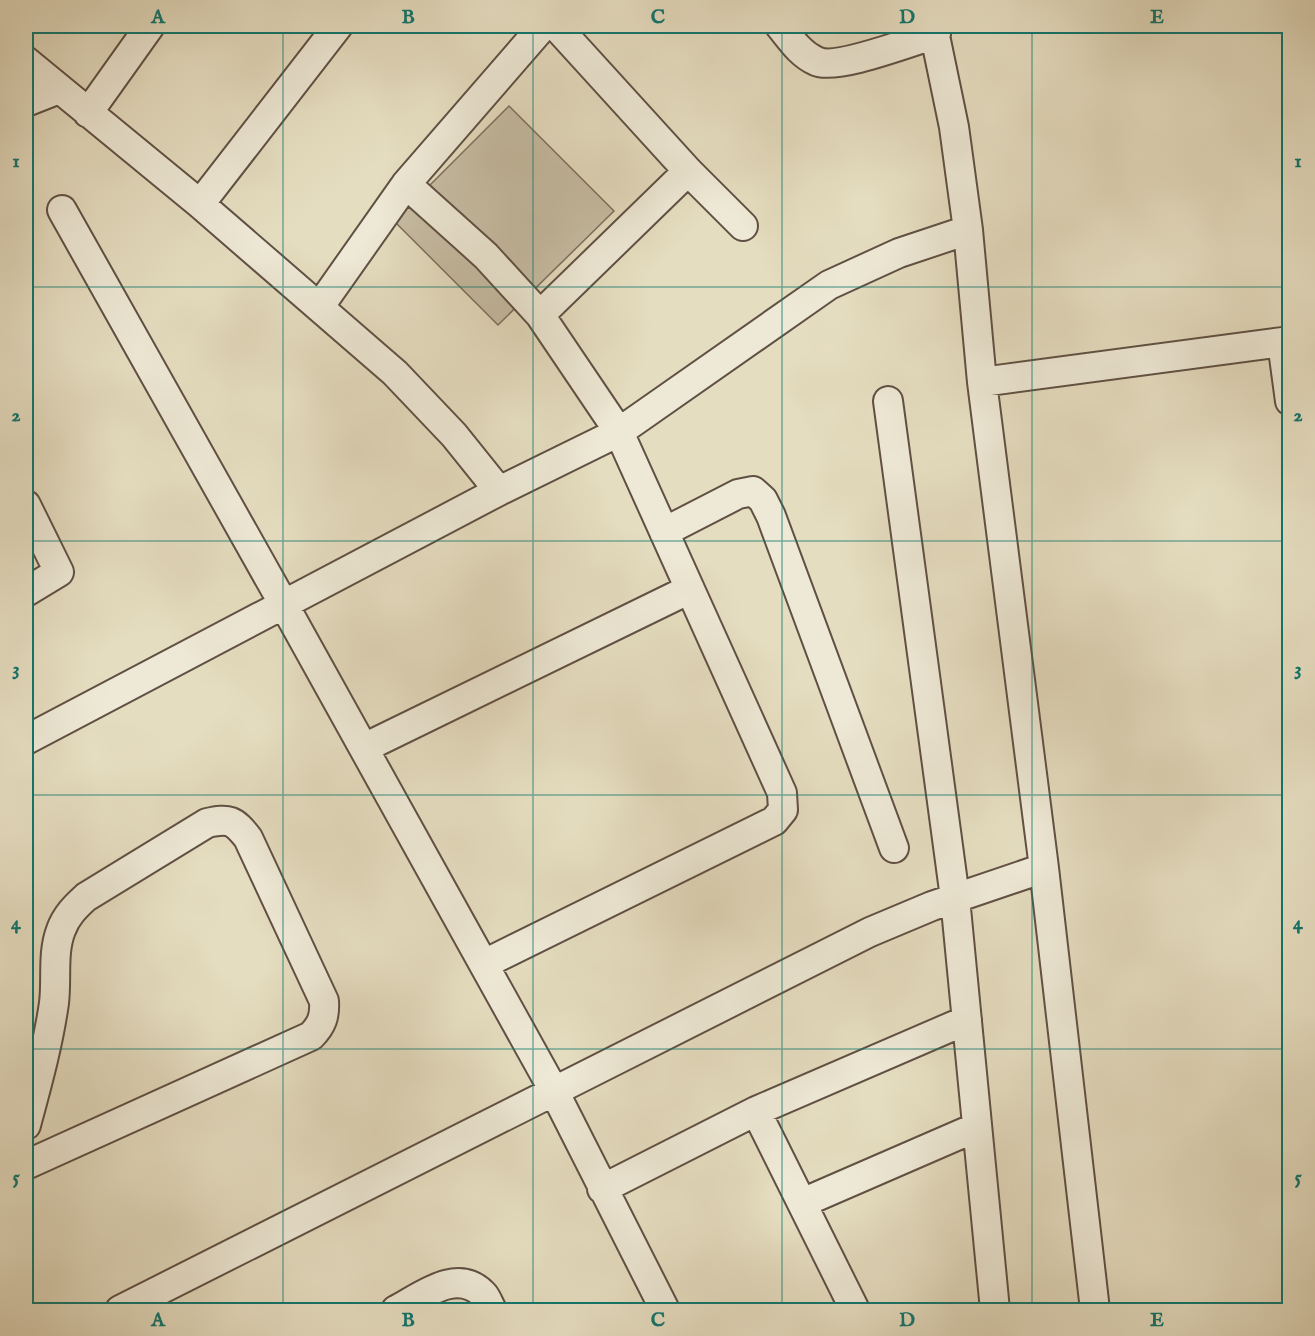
<svg xmlns="http://www.w3.org/2000/svg" width="1315" height="1336" font-family="'IM FELL English',serif">
	<style>
		.green { fill: #c7bda4; stroke: #7d6f5f; stroke-width: 1.5 }
		.lines { fill: none; stroke-linecap: round; stroke-linejoin: round }
		.minor-casing { stroke: #605044; stroke-width: 32 }
		.minor { stroke: #eee9d6; stroke-width: 28 }
		.grid { fill: none; stroke: #0f766e; stroke-width: 1.5; stroke-opacity: 0.55 }
		.neatline { fill: none; stroke: #0f766e; stroke-width: 2 }
		.grid-label { font-size: 20px; text-anchor: middle; font-weight: bold; fill: #0f766e }
	</style>
	<rect width="100%" height="100%" fill="#e5ddc0"/>
	<filter id="stains"><feTurbulence type="fractalNoise" baseFrequency=".00333" numOctaves="4"/><feColorMatrix values="0 0 0 0 .2 0 0 0 0 .09 0 0 0 0 .02 0 0 0 .5 -.17"/></filter>
	<radialGradient id="worn" r=".72"><stop offset=".6" stop-color="#630" stop-opacity="0"/><stop offset="1" stop-color="#630" stop-opacity=".3"/></radialGradient>
	<path class="green" d="M509,106l105,105 -116,114 -104,-104z"/>
	<g class="lines">
		<defs>
			<path id="minor" d="M556,26l132,145 55,55
				M780,26c10,12 20,28 36,35 19,10 96,-20 120,-27
				M933,26l21,101 14,103 14,152 62,486 51,442
				M26,61l174,143 195,169 59,62 45,56 -473,249
				M26,102l33,-13
				M88,113l62,-87
				M406,184l80,72 54,59 79,117 163,361 1,17 -9,11 -290,143
				M200,204l138,-178
				M62,210l221,393 271,488 111,219
				M320,306l86,-122 137,-158
				M540,315l148,-144
				M1282,342l8,59
				M982,382l308,-41
				M888,401l67,497 40,412
				M499,491l120,-59 210,-147 70,-32 69,-23
				M26,505l33,67 -33,20
				M664,532l74,-38 15,-3 10,9 8,16 123,332
				M364,748l326,-159
				M756,1111l99,199
				M26,1125c11,-41 22,-80 28,-122 3,-24 -2,-50 7,-73 5,-14 14,-23 25,-33l121,-74c22,-5 27,-3 41,15l76,163c1,15 -2,24 -13,35l-285,129
				M602,1189l154,-78 211,-91
				M802,1203l175,-76
				M120,1310l750,-378 62,-26 112,-38
				M396,1310c25,-13 61,-43 87,-16 4,4 6,11 9,16"/>
		</defs>
		<use href="#minor" class="minor-casing"/>
		<use href="#minor" class="minor"/>
	</g>
	<path class="grid" d="M283,26v1284M533,26v1284M782,26v1284M1032,26v1284M26,287h1264M26,541h1264M26,795h1264M26,1049h1264"/>
	<rect width="1315" height="1336" fill="none" stroke="#e5ddc0" stroke-width="66"/>
	<rect x="33" y="33" width="1249" height="1270" class="neatline"/>
	<g class="grid-label">
		<text x="158" y="23">A</text>
		<text x="408" y="23">B</text>
		<text x="658" y="23">C</text>
		<text x="907" y="23">D</text>
		<text x="1157" y="23">E</text>
		<text x="16" y="167">1</text>
		<text x="1298" y="167">1</text>
		<text x="16" y="421">2</text>
		<text x="1298" y="421">2</text>
		<text x="16" y="675">3</text>
		<text x="1298" y="675">3</text>
		<text x="16" y="929">4</text>
		<text x="1298" y="929">4</text>
		<text x="16" y="1183">5</text>
		<text x="1298" y="1183">5</text>
		<text x="158" y="1326">A</text>
		<text x="408" y="1326">B</text>
		<text x="658" y="1326">C</text>
		<text x="907" y="1326">D</text>
		<text x="1157" y="1326">E</text>
	</g>
	<rect width="100%" height="100%" filter="url(#stains)"/>
	<rect width="100%" height="100%" fill="url(#worn)"/>
</svg>
